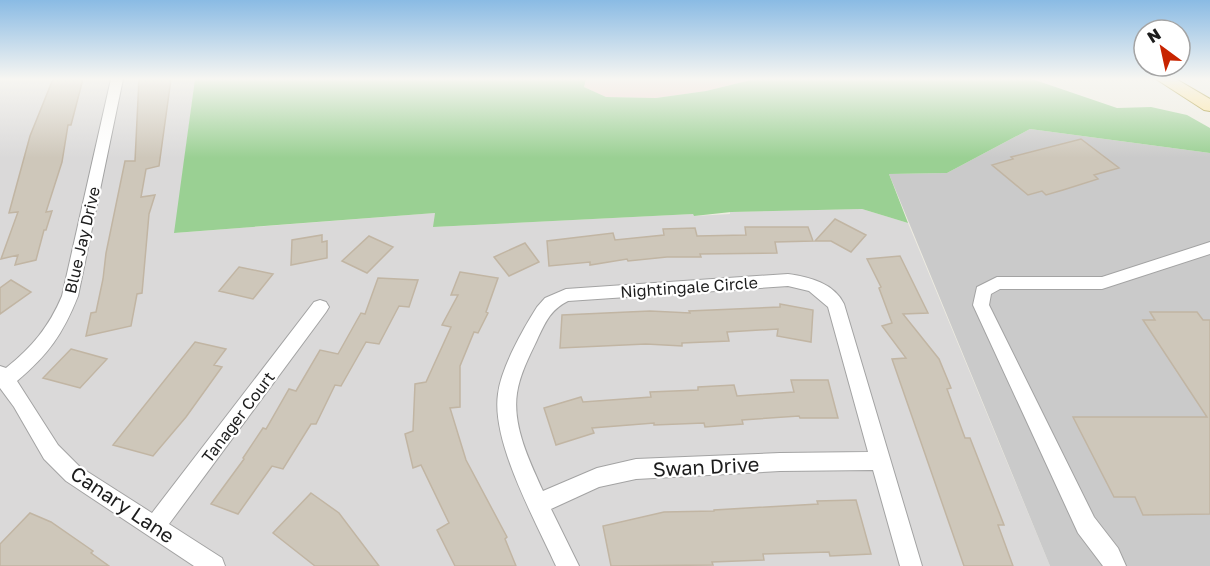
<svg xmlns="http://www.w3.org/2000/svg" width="1210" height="566" font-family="'Golos Text',sans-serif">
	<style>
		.residential { fill: #dad9d9 }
		.commercial { fill: #f1d6cf }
		.religious { fill: #cacaca }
		.forest { fill: #9ad093 }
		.building { fill: #cec7ba; stroke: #c1b5a3; stroke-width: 1.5 }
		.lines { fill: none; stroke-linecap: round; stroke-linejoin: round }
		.minor-casing { stroke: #a3a3a3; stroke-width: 2 }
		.major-casing { stroke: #947e00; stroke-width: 2 }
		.minor { fill: #fff; fill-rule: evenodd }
		.major { fill: #ffe495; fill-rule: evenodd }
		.labels { text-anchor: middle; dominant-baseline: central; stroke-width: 4.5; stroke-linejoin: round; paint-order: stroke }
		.street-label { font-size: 16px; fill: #1c1c1c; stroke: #fff }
		.near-street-label { font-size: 20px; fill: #1c1c1c; stroke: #fff }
	</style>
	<rect width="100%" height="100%" fill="#eeece1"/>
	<path class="residential" d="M0,79h195l-20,154 260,-20 -1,14 259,-13 1,2 36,-2v-2l132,-3 46,14 142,343h-1050z"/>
	<path class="commercial" d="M586,79h169l-49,12 -50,7 -51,-1 -21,-10z"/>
	<path class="religious" d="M1030,129l180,24v413h-160l-161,-392 58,-1z"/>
	<path class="forest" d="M195,79h391l-2,8 22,10 50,1 50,-7 49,-12h277l85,29 34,-1 36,8 23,13v25l-180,-24 -83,44 -58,1 19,49 -46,-14 -131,3 -37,4 -1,-2 -260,13 2,-14 -261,20z"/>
	<path class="building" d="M53,79h30l-12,46h-3l-6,37 -16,50 6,-1 -6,19h-2l-8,30 -21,5 3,-10 -17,4 17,-47 -9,1 21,-77z
		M139,79h32l-12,87 -13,3 -5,28 14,-2 -6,19 -7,79 -5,1 -6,32 -45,10 5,-23 5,-1 7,-33 3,-26 19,-92h10z
		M1081,139l38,29 -25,7 4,4 -35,11 -17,5 -4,-4 -14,4 -36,-30 21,-6 -2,-2z
		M835,219l31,16 -15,17 -20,-11h-16z
		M745,227h63l5,14 -38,1 2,11 -77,1 1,3h-34l-39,4 -1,-2 -37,6v-3l-41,4 -2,-25 66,-8 2,7 49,-5 -1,-6 32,-1 2,8 49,-1z
		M322,235v7l5,-1v17l-36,7 1,-25z
		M369,236l24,11 -26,26 -25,-12z
		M525,243l14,19 -30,14 -15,-19z
		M900,256l28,57 -25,1 36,45 12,29 -4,1 18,49h5l34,87h-6l15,41h-49l-72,-207 14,-1 -24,-32 10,-3 -13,-35 2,-1 -14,-28z
		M239,267l34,7 -20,25 -34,-8z
		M460,272l38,6 -12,34 2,1 -10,20 -4,-1 -14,34v41l-10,1 16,52 41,77 -2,2 11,27h-61l-18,-36 12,-7 -28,-58 -8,3 -8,-34 8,-3 2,-47 11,-2 25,-55 -9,-2 16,-30h-7z
		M378,278l40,2 -9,27 -10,-1 -20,38 -13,-2 -25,44 -6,-1 -19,39h-5l-28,45 -11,-3 -34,48 -27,-10 33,-45 -1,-1 20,-30 3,1 23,-40 7,2 24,-41 18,4 23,-41 4,1z
		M11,280l20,12 -31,22v-26z
		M780,304l33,6 -2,32 -34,-6 1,-7 -51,3 2,9 -47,2v3l-36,-2 -86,4 2,-33 88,-4 40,2 -1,-2 91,-4z
		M1150,312h47l6,8h7v194l-67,1 -8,-18h-21l-41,-80h134l-64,-97h12z
		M195,342l31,7 -12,16 8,2 -36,50 -33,39 -40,-11z
		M71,349l36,10 -27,29 -37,-10z
		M791,380h37l10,38h-38l-1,-2 -57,4 1,4 -38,3 -1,-4 -50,2v-2l-62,5 2,5 -38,12 -12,-37 37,-11 2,5 68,-5 -1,-5 48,-2v-3l36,-2 3,11 57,-4z
		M311,493l28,20 40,53h-64l-42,-33z
		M856,500l15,54 -41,2 -1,-4 -66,2 1,6 -52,2 1,3 -102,1 -8,-40 61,-14 50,-1v-1l104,-6 -1,-3z
		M30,513l21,9 42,29 -2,2 18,13h-109v-22z"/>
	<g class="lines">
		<defs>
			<path id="minor" d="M111,79h12l-45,217c-15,38 -30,59 -61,85l41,64 22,22 72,46 162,-211 6,-2 6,2 3,5 -3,5 -157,212 53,34 3,8h-31l-128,-85 -22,-22 -30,-52 -14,-19v-22l6,2c26,-21 43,-41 56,-72z
				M1210,242v12l-108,35h-102l-9,5 -2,11 105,212 24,31 8,18h-23l-25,-33 -105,-228 4,-18 20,-10h105z
				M788,274c21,3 46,9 56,30l78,262h-22l-27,-96 -93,1 -144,8 -37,8 -48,22 28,57h-23c-20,-44 -65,-124 -58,-172 3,-26 25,-65 39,-87l8,-9 21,-9zM788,286l21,5 19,16 40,145 -88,1 -144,6 -39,9 -54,23c-13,-29 -31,-65 -26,-98 3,-19 12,-36 20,-53 8,-17 13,-30 31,-39z"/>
			<path id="major" d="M1156,79h20l34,20v12l-6,-1z"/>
		</defs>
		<use href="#minor" class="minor-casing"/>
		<use href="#major" class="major-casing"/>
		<use href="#minor" class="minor"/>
		<use href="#major" class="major"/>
	</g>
	<linearGradient id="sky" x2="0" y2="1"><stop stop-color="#8abbe4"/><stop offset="0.5" stop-color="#f7f6f2"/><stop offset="1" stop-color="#f7f6f2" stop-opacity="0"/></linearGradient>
	<rect width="1210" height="158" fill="url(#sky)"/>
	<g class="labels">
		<g class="street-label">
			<text transform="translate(82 240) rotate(-77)">Blue Jay Drive</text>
			<text transform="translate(689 287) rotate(-4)">Nightingale Circle</text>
			<text transform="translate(238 417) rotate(-53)">Tanager Court</text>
		</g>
		<g class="near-street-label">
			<text transform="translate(706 466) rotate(-3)">Swan Drive</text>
			<text transform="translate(123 504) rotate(34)">Canary Lane</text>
		</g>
	</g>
	<g transform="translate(1162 48) rotate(327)"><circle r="28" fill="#ffffff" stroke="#a4a4a4" stroke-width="1.5"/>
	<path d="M0-4.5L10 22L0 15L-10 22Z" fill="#c82400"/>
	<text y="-9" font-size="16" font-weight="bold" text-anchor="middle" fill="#1c1c1c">N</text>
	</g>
</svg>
